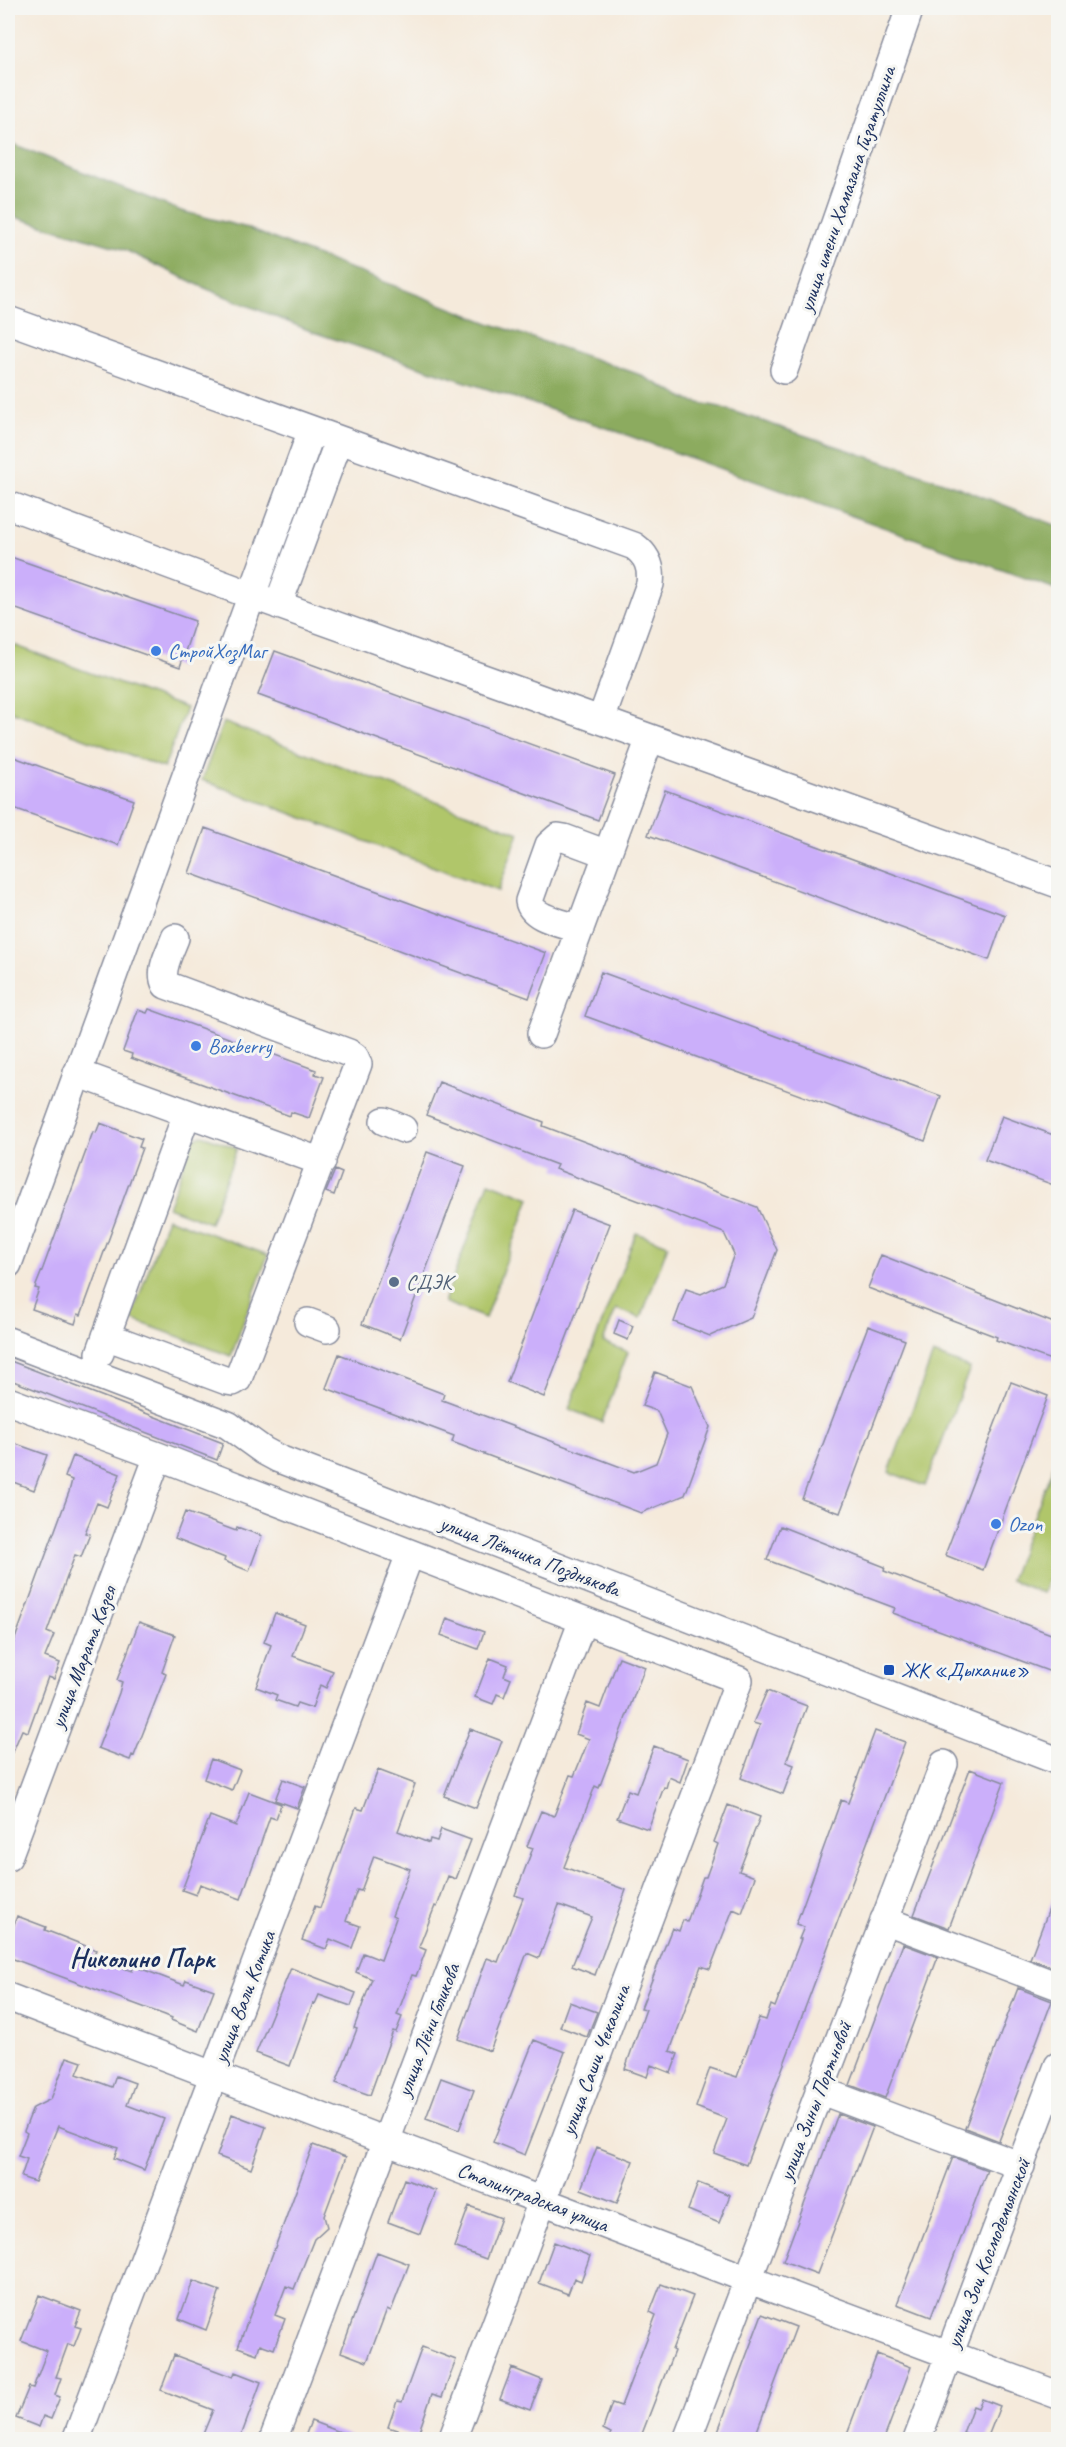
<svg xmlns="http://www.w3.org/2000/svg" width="1066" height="2447" font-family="Caveat,sans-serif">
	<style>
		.green { fill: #b0c66a; stroke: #667a64; stroke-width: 1.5 }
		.forest { fill: #8cab5e; stroke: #546d5e; stroke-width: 1.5 }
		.building { fill: #cbaffa }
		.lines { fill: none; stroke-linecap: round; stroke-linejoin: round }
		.minor-casing { stroke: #888c9c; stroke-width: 30 }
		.minor { stroke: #fff; stroke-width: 27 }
		.shop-dot { fill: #3f7fe0; stroke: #f6f6f2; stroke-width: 2 }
		.service-dot { fill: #5c6f8a; stroke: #f6f6f2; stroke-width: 2 }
		.transit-dot { fill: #1a4fb4; stroke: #f6f6f2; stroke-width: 2 }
		.labels { text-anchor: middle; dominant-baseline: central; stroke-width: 6; stroke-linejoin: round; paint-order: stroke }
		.street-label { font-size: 21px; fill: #1b2f5e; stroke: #f6f6f2 }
		.shop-label { font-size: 21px; fill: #366cbe; stroke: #f6f6f2; text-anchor: start }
		.service-label { font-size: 21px; fill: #4e5e75; stroke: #f6f6f2; text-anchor: start }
		.transit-label { font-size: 21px; fill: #164399; stroke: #f6f6f2; text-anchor: start }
		.district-label { font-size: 27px; font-weight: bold; fill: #1b2f5e; stroke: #f6f6f2 }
	</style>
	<rect width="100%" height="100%" fill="#f6f6f2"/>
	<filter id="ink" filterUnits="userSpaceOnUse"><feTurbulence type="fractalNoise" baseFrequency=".0167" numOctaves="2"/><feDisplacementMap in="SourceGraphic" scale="12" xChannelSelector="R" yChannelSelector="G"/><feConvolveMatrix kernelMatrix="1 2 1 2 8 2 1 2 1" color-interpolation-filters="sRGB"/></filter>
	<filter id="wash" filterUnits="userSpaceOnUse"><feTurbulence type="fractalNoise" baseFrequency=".008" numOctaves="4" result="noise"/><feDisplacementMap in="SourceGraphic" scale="24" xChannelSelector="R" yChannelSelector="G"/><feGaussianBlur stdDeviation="1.35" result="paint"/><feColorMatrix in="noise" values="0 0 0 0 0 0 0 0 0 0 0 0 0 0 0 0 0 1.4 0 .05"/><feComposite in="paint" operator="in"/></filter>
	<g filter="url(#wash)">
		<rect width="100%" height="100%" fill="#f5eadb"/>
		<path class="green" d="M8,643l178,65 -22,60 -156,-58z
			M223,722l296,111 -21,58 -296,-111z
			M202,1135l35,13 -27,75 -42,-16 25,-68z
			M489,1182l41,16 -45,120 -41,-16z
			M167,1218l101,37 -37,101 -100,-37z
			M636,1233l32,12 -27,73 -25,-9 -13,33 25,10 -26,70 -33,-13z
			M933,1354l37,14 -45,118 -36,-14z
			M1058,1453v35l-5,15 5,2v48l-15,40 -33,-13z"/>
		<path class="forest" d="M8,142l173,69 63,16 245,96 149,51 52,27 30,6 238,80 100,39v64l-448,-161 -297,-97 -106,-43 -84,-40 -115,-34z"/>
		<g id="blocks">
			<path class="building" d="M8,556l187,65 -15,46 -172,-61z
				M275,651l340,124 -17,45 -340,-125z
				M8,755l126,45 -16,45 -110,-39z
				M665,790l340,125 -16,45 -341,-125z
				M205,828l341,125 -17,45 -340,-125z
				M601,972l340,124 -16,45 -340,-125z
				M149,1009l167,61 -1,4 9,3 -15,41 -18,-6 -1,4 -159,-58 1,-4 -9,-3 15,-41 9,3z
				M439,1082l105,40 -1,4 214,81 20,43 -26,68 -41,18 -36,-14 12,-33 15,5 22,-10 11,-30 -10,-21 -169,-64 2,-4 -131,-50z
				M1002,1116l57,21v50l-74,-27z
				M100,1123l42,16 -3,8 3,1 -61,167 -3,-1 -3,10 -43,-15 7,-20 -4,-1 8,-20 50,-136 3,1z
				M427,1152l38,14 -65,173 -38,-15z
				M335,1170l7,3 -8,22 -8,-3z
				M572,1210l38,14 -66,173 -37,-15z
				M881,1255l178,70v38l-63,-23 1,-3 -129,-49z
				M619,1320l14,6 -5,14 -14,-6z
				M868,1326l37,14 -65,173 -38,-14z
				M339,1354l105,40 -2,6 192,72 22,-9 11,-29 -10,-23 -15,-5 13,-34 37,14 18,41 -25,68 -44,18 -189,-71 2,-6 -128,-48z
				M8,1360l215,83 -6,17 -209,-81z
				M1011,1382l37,14 -65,174 -38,-15z
				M8,1441l39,14 -13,35 -26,-10z
				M73,1456l47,18 -13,33 -10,-4 -12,30 5,1 -9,23 -6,-2 -28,77 7,3 -9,22 15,6 -6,16 -6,-2 -20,55 -6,-2 -14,33v-105l61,-166 3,-12 -7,-3z
				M185,1512l51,19 1,-4 25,9 -13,35 -25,-10 1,-3 -50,-20z
				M780,1526l105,41 -1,4 175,66v38l-166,-62 2,-5 -128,-48z
				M275,1613l30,11 -12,32 40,15 -7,17 -6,-3 -8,23 -15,-5 -2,4 -20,-7 2,-5 -21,-8 15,-42 -7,-3z
				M447,1618l37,14 -6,17 -37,-14z
				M139,1622l36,13 -13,37 4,2 -32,82 -2,-1 -2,5 -32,-12 21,-55 3,-11 -5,-2z
				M619,1657l26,10 -46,121 -4,-2 -31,81 62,23 -31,85 -23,-9 20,-49 -33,-12 -20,53 -12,-5 -37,98 -32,-12 29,-81 11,4 25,-64 -8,-3 18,-47 -6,-2 14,-35 13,5 16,-41 4,1 15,-37 -13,-5 11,-31 13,5z
				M490,1658l18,7 -4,11 7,3 -7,18 -7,-3 -4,10 -18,-7z
				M767,1691l40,15 -21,56 8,3 -11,29 -42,-16 19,-53 -7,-2z
				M470,1729l32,12 -26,67 -32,-12z
				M875,1731l30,11 -159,423 -32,-12 13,-34 -31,-12 14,-39 27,9 22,-59 7,2 5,-15 4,2 26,-68h-2l5,-12 -8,-3 45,-124 7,3z
				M654,1746l34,13 -8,23 -11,-5 -3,11 -2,-1 -16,42 -31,-11 11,-28 8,3z
				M211,1759l29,11 -8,20 -28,-11z
				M970,1769l34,13 -55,146 -35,-13z
				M378,1770l37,14 -17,47 31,12 1,-4 7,2 4,-12 30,11 -15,39 -8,-3 -11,31 -2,-1 -16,41 7,3 -10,26 -4,-1 -15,40 5,2 -6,15 -3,-1 -23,64 -34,-12 21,-54 -3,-1 18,-49 -16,-7 7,-19 18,7 15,-42 -4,-2 18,-47 -36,-13 -13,35 -4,-1 -11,31 14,5 -8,22 -22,-9 -4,10 -24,-9 13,-34 5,2 36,-100 7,2z
				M283,1779l22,8 -8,21 -22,-8z
				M249,1792l32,12 -5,15 -6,-2 -29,82 -41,-15 -4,11 -14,-5 28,-74 26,10z
				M728,1805l32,12 -21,54 16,6 -13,36 -9,-4 -23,60 -9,-3 -31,85 8,3 -7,19 -20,-8 -4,12 -22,-8 21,-60 -5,-1 31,-80 7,3 4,-11 4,2 16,-45h3l12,-33 -4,-2z
				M1057,1888h2v81l-29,-10z
				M17,1916l29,11 -1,3 51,20 -3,7 39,14 2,-5 50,19 2,-5 28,10 -16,41 -27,-11 1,-2 -7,-3 -157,-58v-16z
				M903,1944l35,13 -53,141 -35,-13z
				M291,1968l65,25 -5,13 -32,-11 -4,9 -2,-1 -23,63 -34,-13z
				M1018,1988l34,13 -53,140 -34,-13z
				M569,2002l28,10 -10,25 -27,-10z
				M534,2040l31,12 -40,103 -32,-13z
				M67,2057l15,5 -5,12 35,13 4,-11 19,7 -8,22 37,14 -20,51 -30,-12 4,-10 -60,-22 -23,56 -14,-5 6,-18 -9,-3 9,-23 -3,-2 9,-23 18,-9z
				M441,2078l33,12 -15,40 -33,-12z
				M232,2114l34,13 -15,42 -34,-13z
				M838,2114l35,13 -56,147 -34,-13z
				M313,2145l33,12 -22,59 3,11 -13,12 -20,50 -8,-3 -11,29 10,4 -11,30 -14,-5 -3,10 -19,-7z
				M597,2147l36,14 -16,42 -36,-14z
				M953,2157l34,13 -56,147 -34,-13z
				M404,2179l32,12 -16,43 -32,-12z
				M698,2183l32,12 -11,28 -31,-13z
				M469,2206l32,12 -15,41 -32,-12z
				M554,2242l36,14 -9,25 -7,-3 -6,16 -29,-11z
				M377,2252l32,12 -18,47 -4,-2 -20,53 -26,-10z
				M193,2281l27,10 -14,39 -27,-11z
				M661,2284l32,12 -21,54 2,1 -34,88h-32l3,-6 -8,-4 9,-26 9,3 35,-91 -6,-3z
				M39,2295l42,16 -6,15 6,2 -7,18 -6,-2 -12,33 5,1 -6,17 5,2 -9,22 -8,-3 -4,11 -23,-9 13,-31 4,1 14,-37 -26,-10z
				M762,2314l34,13 -42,112h-39z
				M422,2347l34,13 -14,37 -10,-3 -15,43 -29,-10 9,-26 5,1z
				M877,2354l34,13 -27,72h-39z
				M174,2355l59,22 2,-5 26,10 -21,57h-39l12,-29 -52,-20z
				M512,2368l30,12 -12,30 -30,-11z
				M982,2399l18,7 -13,33h-8l-16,-6 10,-27 5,2z
				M311,2421l45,17v1h-52z"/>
		</g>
	</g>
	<g filter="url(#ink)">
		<use href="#blocks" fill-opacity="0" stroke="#888c9c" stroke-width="1.5"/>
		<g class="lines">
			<defs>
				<path id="minor" d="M8,320l626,226c14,10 18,22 16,38l-49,136
					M784,370l126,-362
					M8,505l243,90 807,289
					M278,605l61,-165
					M580,929c-15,-6 -48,-10 -51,-28l20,-56 9,-8 6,1 43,16
					M541,1034l109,-296
					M77,1073l245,89
					M384,1121l19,8
					M8,1264l304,-834
					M308,1322l19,7
					M106,1336l121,45 6,1 5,-3 120,-315 -3,-7 -6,-4 -183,-68c-8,-14 4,-33 9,-47
					M8,1341l220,84 36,26 15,8 779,302
					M100,1353l87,-240
					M8,1401l150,55 581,224 -287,760
					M8,1857l150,-401
					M884,1920l174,66
					M8,1997l739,282 311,116
					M819,2090l202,76
					M76,2440l334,-886
					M273,2440l310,-820
					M687,2440l257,-676
					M917,2440l141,-374"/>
			</defs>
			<use href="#minor" class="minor-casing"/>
			<use href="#minor" class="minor"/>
		</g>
	</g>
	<g class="shop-dot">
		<circle cx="156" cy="651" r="6"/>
		<circle cx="196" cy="1046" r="6"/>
		<circle cx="996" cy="1524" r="6"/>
	</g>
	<circle class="service-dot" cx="394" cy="1282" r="6"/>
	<rect class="transit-dot" x="883" y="1664" width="12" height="12" rx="3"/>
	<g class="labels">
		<g class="street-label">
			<text transform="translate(847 189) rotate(-71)">улица имени Хамазана Гизатуллина</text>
			<text transform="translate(530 1556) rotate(21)">улица Лётчика Позднякова</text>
			<text transform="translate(83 1657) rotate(-69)">улица Марата Казея</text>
			<text transform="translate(244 1997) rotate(-69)">улица Вали Котика</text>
			<text transform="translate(428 2030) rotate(-69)">улица Лёни Голикова</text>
			<text transform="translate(595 2060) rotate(-69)">улица Саши Чекалина</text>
			<text transform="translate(815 2101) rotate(-69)">улица Зины Портновой</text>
			<text transform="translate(533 2197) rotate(21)">Сталинградская улица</text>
			<text transform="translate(988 2253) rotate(-69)">улица Зои Космодемьянской</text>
		</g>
		<g class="shop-label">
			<text x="168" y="651">СтройХозМаг</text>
			<text x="208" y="1046">Boxberry</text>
			<text x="1008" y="1524">Ozon</text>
		</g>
		<g class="service-label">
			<text x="406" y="1282">СДЭК</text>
		</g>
		<g class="transit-label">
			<text x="901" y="1670">ЖК «Дыхание»</text>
		</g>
		<g class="district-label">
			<text x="142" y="1958">Николино Парк</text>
		</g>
	</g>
	<rect width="1066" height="2447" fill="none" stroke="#f6f6f2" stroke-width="30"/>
</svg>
